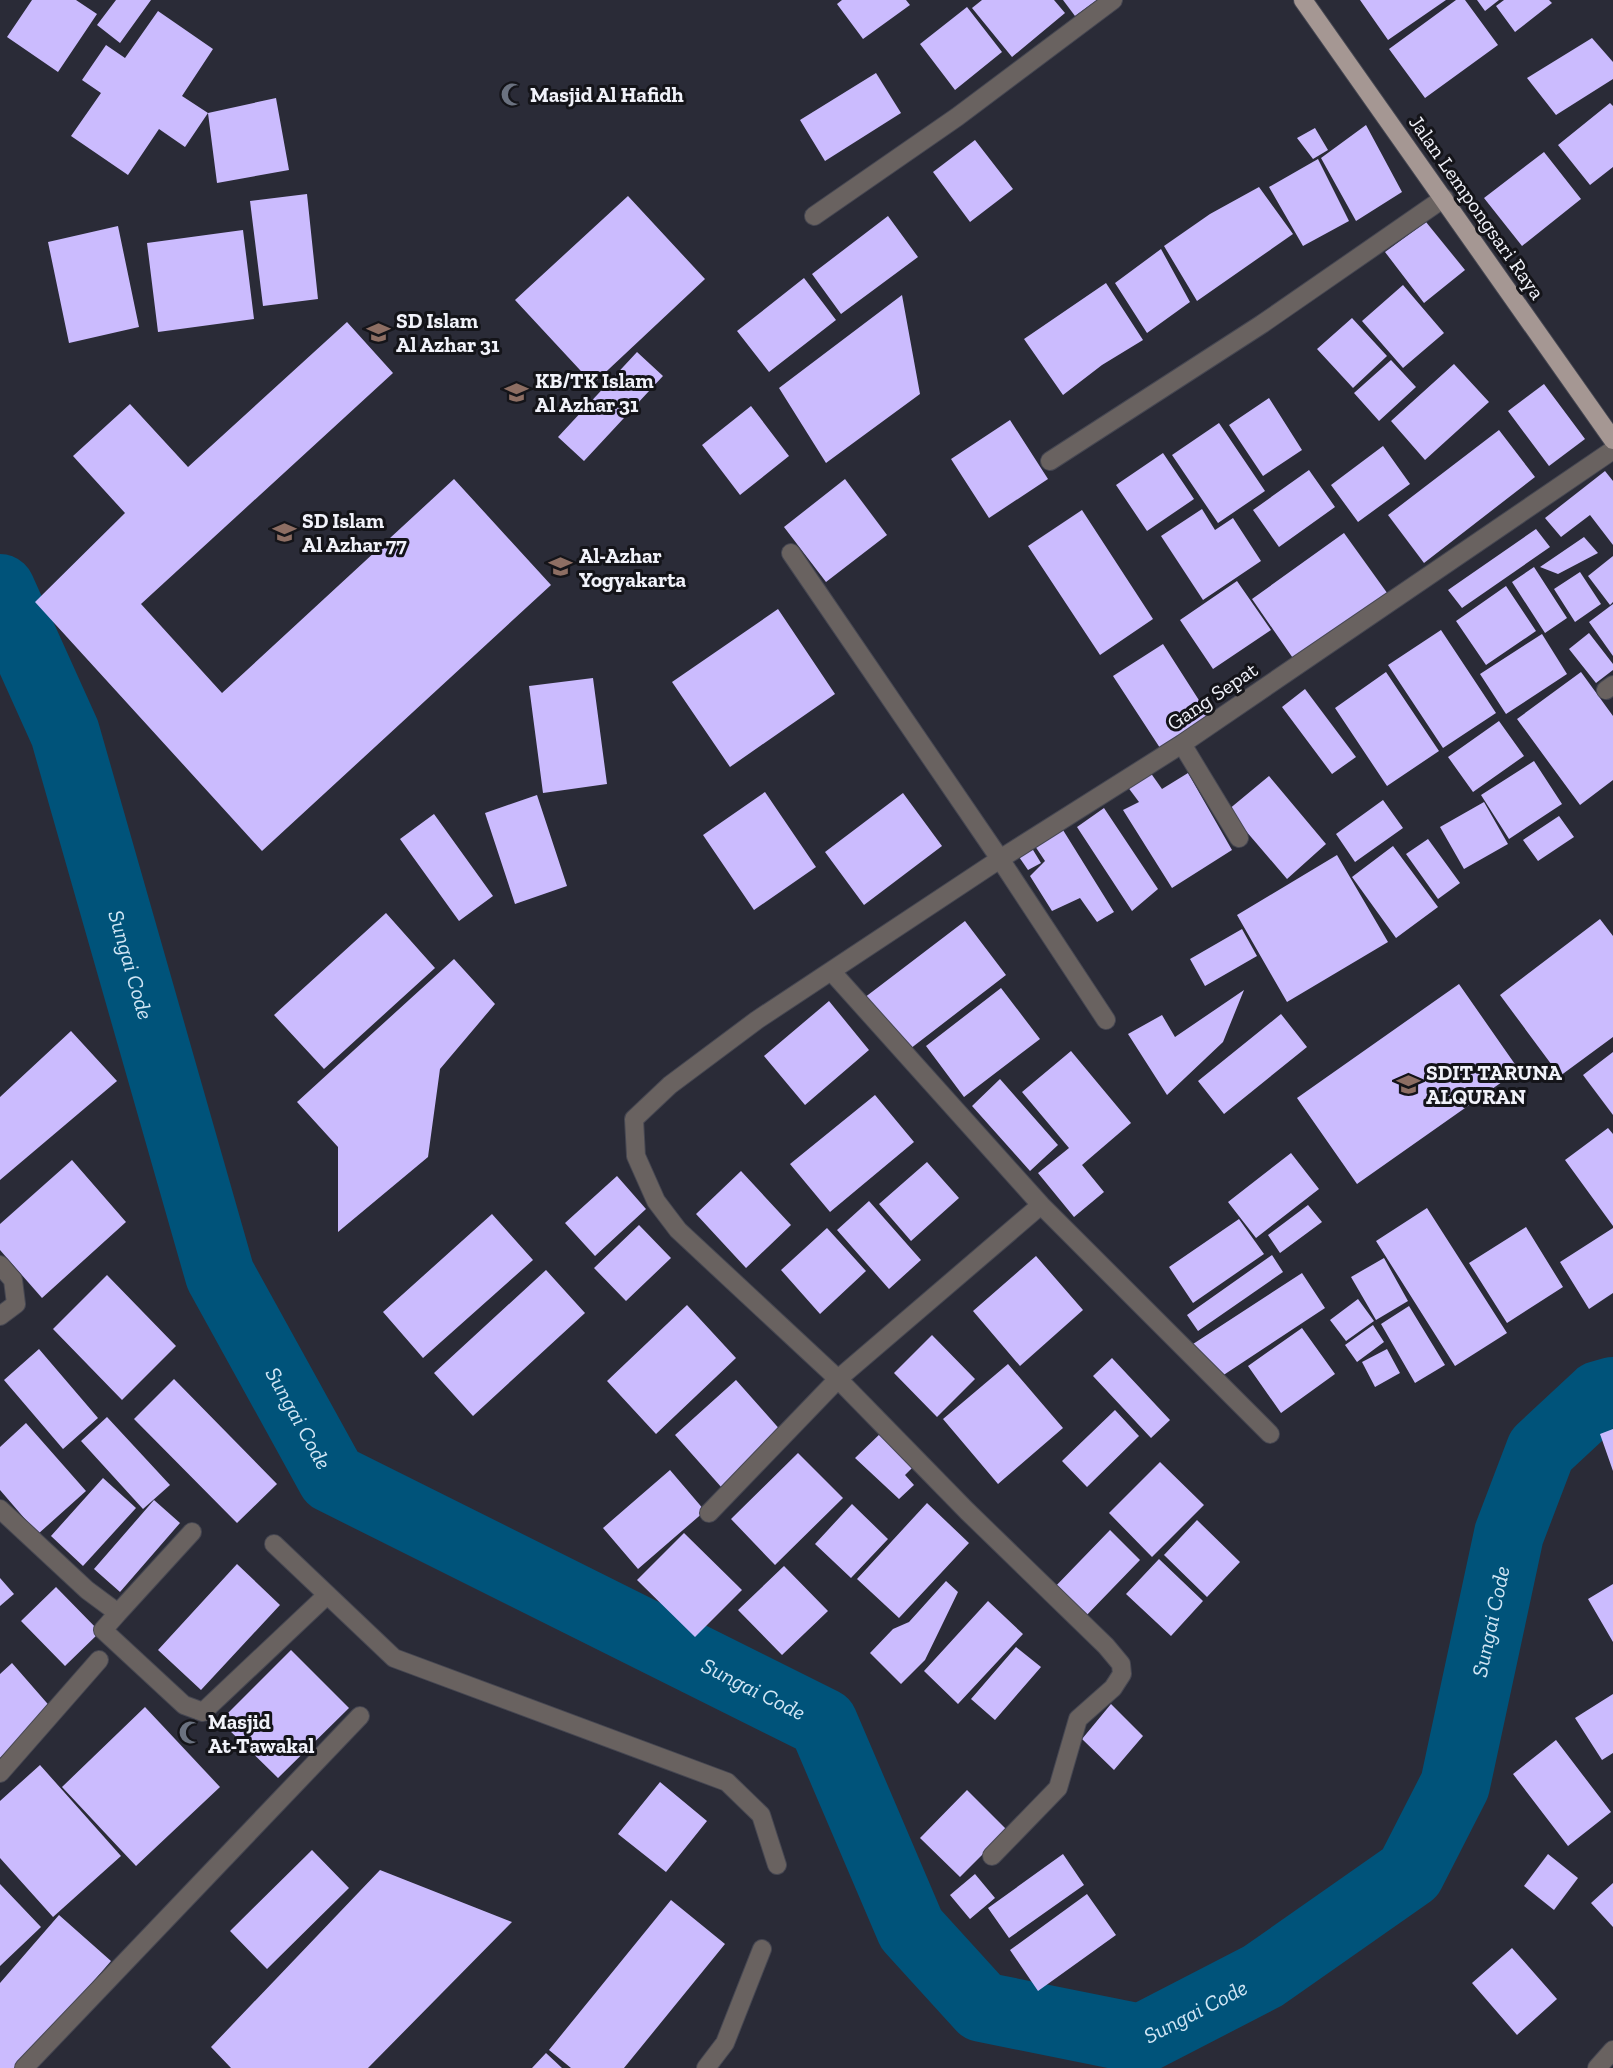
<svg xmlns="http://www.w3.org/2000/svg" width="1613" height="2068" font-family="'Zilla Slab',serif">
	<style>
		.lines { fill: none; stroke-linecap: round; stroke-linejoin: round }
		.river { stroke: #00537a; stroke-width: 70 }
		.building { fill: #cbbbfe }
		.minor-casing { stroke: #464752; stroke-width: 20 }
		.major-casing { stroke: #464752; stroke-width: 20 }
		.minor { stroke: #696260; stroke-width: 18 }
		.major { stroke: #a59793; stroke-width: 18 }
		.labels { text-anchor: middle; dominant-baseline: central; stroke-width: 6; stroke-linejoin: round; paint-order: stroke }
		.poi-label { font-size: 21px; font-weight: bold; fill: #f1f2fa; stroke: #141419; text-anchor: start }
		.street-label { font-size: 21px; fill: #f1f2fa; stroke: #141419 }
		.water-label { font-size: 22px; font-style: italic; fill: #d1e6f5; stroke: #141419 }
	</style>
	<rect width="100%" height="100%" fill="#2a2b37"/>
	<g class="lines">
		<path class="river" id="s1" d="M0,589l65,144 155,542 112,203 491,245 88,206 71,78 159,32 122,-63 147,-103 45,-88 54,-251 32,-84 58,-54 14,-4"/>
	</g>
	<path class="building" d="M32,0h44l21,14 -39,58 -51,-35z
		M116,0h35l-31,43 -23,-18z
		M842,0h64l4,5 -47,34 -26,-35z
		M982,0h72l11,13 -53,44 -40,-49z
		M1063,0h34l-22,16z
		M1360,0h86l-58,40z
		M1456,0h9l33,45 -73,53 -36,-49z
		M1477,0h22l-14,11z
		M1504,0h45l3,3 -37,29 -19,-26z
		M967,7l35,45 -47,38 -35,-46z
		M158,11l55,38 -31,47 26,17 -23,34 -26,-18 -31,46 -57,-39 30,-43 -19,-13 24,-35 19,13z
		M1592,38l21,24v17l-57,36 -29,-37z
		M876,73l25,40 -76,48 -25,-41z
		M276,98l13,72 -72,13 -9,-70z
		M1610,103l3,3v61l-23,18 -32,-40z
		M1366,125l36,67 -46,29 -35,-63z
		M1315,128l13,22 -15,9 -16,-21z
		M975,140l38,49 -43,33 -37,-50z
		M1544,152l37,47 -59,47 -38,-48z
		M1318,159l31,62 -46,25 -34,-59z
		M1259,187l34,47 -96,67 -33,-55 46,-32z
		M307,194l11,105 -55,7 -13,-105z
		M628,196l77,83 -112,105 -78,-84z
		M888,216l30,41 -77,57 -29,-40z
		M1426,222l39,48 -41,33 -39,-51z
		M118,226l21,101 -70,16 -21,-101z
		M243,230l11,89 -96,13 -11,-89z
		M1161,249l29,53 -43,31 -32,-50z
		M804,278l32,42 -67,52 -32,-41z
		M1106,283l37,57 -41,25 -39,30 -39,-56z
		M1403,285l41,48 -41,35 -41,-47z
		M902,295l18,99 -94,69 -47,-75z
		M1352,318l35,38 -34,32 -36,-39z
		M347,322l46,51 -252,231 81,89 232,-214 97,106 -289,266 -227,-249 90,-89 -52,-57 57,-52 58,63z
		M637,352l26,24 -79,85 -26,-24z
		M1391,360l25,27 -37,34 -25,-28z
		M1454,364l35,38 -64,58 -34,-39z
		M1544,384l41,55 -36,27 -41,-55z
		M1269,398l33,52 -39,26 -34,-51z
		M751,406l38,50 -49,39 -38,-50z
		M1010,420l38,59 -59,39 -38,-59z
		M1219,423l46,68 -47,32 -46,-68z
		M1499,430l36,47 -111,86 -36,-48z
		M1383,446l27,38 -52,38 -27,-37z
		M1163,453l31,46 -47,32 -31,-46z
		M1309,470l26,37 -56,40 -26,-37z
		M1605,471l8,10v64l-23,-30 -29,22 -16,-19z
		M845,479l42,56 -61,47 -42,-55z
		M1202,509l13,21 18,-12 28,43 -58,39 -42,-64z
		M1082,510l71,109 -53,36 -72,-109z
		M1536,529l14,18 -88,61 -14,-18z
		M1344,533l46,64 -93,67 -45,-65z
		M1584,537l14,16 -40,21 -18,-7z
		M1613,556v46l-3,3 -22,-29z
		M1534,567l33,51 -22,15 -33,-51z
		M1580,572l21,32 -26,18 -21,-33z
		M1237,581l34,49 -58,39 -33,-49z
		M1506,586l30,45 -50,34 -30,-44z
		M1613,604v52l-24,-34z
		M778,609l57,85 -105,73 -58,-85z
		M1441,630l55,83 -53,35 -55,-83z
		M1589,633l24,31v6l-17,13 -27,-34z
		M1542,634l25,40 -61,40 -26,-40z
		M1163,644l48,75 -49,32 -49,-75z
		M1386,672l53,79 -52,35 -52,-78z
		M1581,672l32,44v64l-33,25 -63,-86z
		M593,678l14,106 -64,9 -14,-107z
		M1305,689l51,68 -24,17 -50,-67z
		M1499,721l25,35 -51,36 -25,-35z
		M1534,761l28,43 -53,35 -28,-44z
		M1150,772l12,17 26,-16 44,77 -60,38 -49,-78 16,-8 -12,-16z
		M1269,776l57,68 -39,35 -59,-69z
		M765,792l51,75 -62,43 -51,-75z
		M903,793l39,53 -78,59 -39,-53z
		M537,795l30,91 -52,18 -30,-91z
		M1383,800l20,28 -48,34 -19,-28z
		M1484,802l24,42 -44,25 -24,-42z
		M1104,808l54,81 -26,22 -55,-84z
		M434,814l59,82 -34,25 -59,-82z
		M1559,816l15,21 -36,24 -15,-21z
		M1063,830l51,82 -17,10 -17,-24 -28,13 -22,-35 15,-15 -12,-18z
		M1428,839l32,44 -22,16 -32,-45z
		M1030,845l11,18 -13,7 -11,-16z
		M1393,846l45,61 -42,31 -44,-61z
		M1337,855l51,87 -101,60 -50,-87z
		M386,913l49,55 -111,101 -50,-54z
		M1600,919l13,17v101l-53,39 -60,-81z
		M965,921l41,54 -100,77 -42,-54z
		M1242,929l15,27 -52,30 -15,-27z
		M454,959l41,45 -55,65 -12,88 -90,75v-85l-41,-45z
		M1459,984l60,86 -162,114 -60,-86z
		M1001,988l39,51 -76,58 -38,-51z
		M1244,990l-21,52 -56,53 -39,-61 34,-19 13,22z
		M829,1001l40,49 -64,55 -41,-49z
		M1281,1014l26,33 -83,67 -26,-33z
		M71,1031l46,50 -117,99v-83z
		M1071,1051l60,72 -49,42 22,27 -30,25 -36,-44 31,-25 -47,-56z
		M1613,1052v63l-30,-40z
		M1000,1079l58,66 -28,26 -58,-65z
		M875,1095l39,47 -84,70 -40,-48z
		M1608,1128l5,6v92l-48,-66z
		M1291,1153l28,36 -63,49 -28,-36z
		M72,1160l54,62 -84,76 -42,-48v-26z
		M927,1162l32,36 -48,43 -32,-37z
		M741,1171l50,54 -45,43 -50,-54z
		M617,1176l29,33 -51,47 -30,-33z
		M869,1201l52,59 -32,29 -52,-59z
		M1308,1205l14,17 -42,31 -12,-18z
		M1427,1208l80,125 -52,33 -79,-125z
		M492,1214l41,46 -110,98 -40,-46z
		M1239,1219l25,35 -71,49 -24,-36z
		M639,1225l32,33 -45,43 -32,-33z
		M1526,1227l37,60 -56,36 -38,-60z
		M827,1228l39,43 -46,43 -39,-44z
		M1613,1228v65l-24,16 -29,-47z
		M1272,1255l11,17 -85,59 -11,-16z
		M1036,1256l47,54 -63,56 -47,-55z
		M1384,1258l24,43 -32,19 -25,-43z
		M546,1270l39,43 -112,103 -39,-43z
		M1302,1273l23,35 -109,72 -23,-36z
		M107,1275l69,71 -54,54 -69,-71z
		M1358,1299l16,22 -28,20 -16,-21z
		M687,1305l49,53 -80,76 -49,-53z
		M1409,1306l36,59 -30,18 -34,-59z
		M1373,1325l11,17 -27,20 -12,-17z
		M1302,1328l33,46 -54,39 -33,-47z
		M932,1335l43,44 -38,38 -43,-44z
		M39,1349l59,69 -35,31 -59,-69z
		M1387,1349l13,24 -25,14 -13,-25z
		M1112,1358l58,62 -19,18 -58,-62z
		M1008,1364l55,64 -65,56 -55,-65z
		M174,1379l103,105 -40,39 -103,-104z
		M736,1380l47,53 -61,55 -47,-53z
		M1115,1410l24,26 -52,51 -25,-26z
		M107,1417l63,68 -27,24 -62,-68z
		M26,1423l60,68 -48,43 -38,-44v-43z
		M1613,1429v42l-13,-37z
		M884,1430l32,34 -11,11 9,10 -15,14 -44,-41z
		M798,1453l45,45 -68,67 -44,-46z
		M1160,1462l44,43 -52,52 -43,-44z
		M670,1470l35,41 -67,58 -35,-41z
		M103,1478l33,30 -53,58 -32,-30z
		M154,1500l26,23 -60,69 -26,-23z
		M927,1503l42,40 -70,75 -42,-39z
		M852,1504l36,35 -37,39 -36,-34z
		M1197,1520l43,42 -33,35 -43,-42z
		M1110,1530l30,30 -58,60 -31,-29z
		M684,1533l58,57 -47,47 -58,-57z
		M1159,1559l44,42 -32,35 -45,-42z
		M237,1564l43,41 -79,85 -43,-40z
		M784,1566l44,45 -46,44 -44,-45z
		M0,1578l14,16 -14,12z
		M946,1581l12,11 -33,68 -24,24 -31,-31 23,-24 16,-7z
		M1613,1584v58l-25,-43z
		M56,1587l44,45 -35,34 -44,-45z
		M988,1601l35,33 -65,70 -34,-33z
		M1016,1647l25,20 -46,53 -24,-21z
		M291,1650l58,58 -71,70 -58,-57z
		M12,1663l41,47 -53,48v-84z
		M1613,1694v59l-11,7 -27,-42z
		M1111,1704l32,32 -29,34 -32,-31z
		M145,1707l75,80 -84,79 -74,-79z
		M1556,1740l55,72 -43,34 -55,-72z
		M40,1765l81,91 -68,61 -53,-59v-57z
		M660,1782l47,39 -41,51 -48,-38z
		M967,1790l40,40 -47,47 -40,-39z
		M312,1850l37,38 -82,81 -37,-38z
		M1063,1854l21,31 -75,53 -21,-30z
		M1548,1854l30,24 -24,32 -30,-24z
		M380,1870l132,52 -144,146h-137l-20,-21z
		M975,1874l20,24 -25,21 -20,-24z
		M1613,1883v44l-22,-24z
		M0,1884l41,43 -41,39z
		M1087,1894l29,41 -78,56 -28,-41z
		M671,1900l54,44 -101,124h-53l-22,-18z
		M59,1915l52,46 -93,107h-18v-85z
		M1512,1948l45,51 -40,36 -45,-52z
		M546,2053l16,15h-30z"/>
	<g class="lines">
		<defs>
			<path id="minor" d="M814,216l143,-99 156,-117
				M1050,461l212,-137 182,-126
				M791,553l209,306 106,161
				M1606,690l7,-5
				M1182,744l57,94
				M832,972l209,233 229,229
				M0,1265l13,15 3,24 -16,12
				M0,1509l87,81 31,23 -15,17 81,75 19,7 124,-117
				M709,1513l129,-134 203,-174
				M274,1544l120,114 333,124 34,33 16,50
				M118,1613l74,-81
				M0,1773l99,-113
				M992,1856l66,-68 20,-69 35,-31 9,-14 -1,-10 -15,-18 -139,-135 -129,-132 -160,-149 -22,-29 -20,-45 -2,-37 36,-34 87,-65 243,-161 182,-115 431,-294
				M24,2068l336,-352
				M706,2068l19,-25 37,-94
				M1597,2068l16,-18"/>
			<path id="major" d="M1303,0l310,440"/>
		</defs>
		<use href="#minor" class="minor-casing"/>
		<use href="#major" class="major-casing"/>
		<use href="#minor" class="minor"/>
		<use href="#major" class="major"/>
	</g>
	<defs>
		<symbol id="mosque-bare" viewBox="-9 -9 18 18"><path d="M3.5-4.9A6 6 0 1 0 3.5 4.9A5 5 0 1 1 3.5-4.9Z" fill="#6b7280" stroke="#141419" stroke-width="2.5" paint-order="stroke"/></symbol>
		<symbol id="school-bare" viewBox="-9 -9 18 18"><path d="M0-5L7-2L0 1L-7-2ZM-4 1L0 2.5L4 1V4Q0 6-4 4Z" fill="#8d6e63" stroke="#141419" stroke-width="2.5" paint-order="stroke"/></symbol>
	</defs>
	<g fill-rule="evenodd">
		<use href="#mosque-bare" x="496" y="78" width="33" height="33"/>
		<use href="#school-bare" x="362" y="316" width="33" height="33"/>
		<use href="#school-bare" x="500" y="376" width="33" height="33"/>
		<use href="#school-bare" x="268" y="516" width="33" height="33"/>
		<use href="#school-bare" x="544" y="550" width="33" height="33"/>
		<use href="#school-bare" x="1392" y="1068" width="33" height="33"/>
		<use href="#mosque-bare" x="174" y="1716" width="33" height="33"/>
	</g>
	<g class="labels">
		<g class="poi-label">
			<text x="530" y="94">Masjid Al Hafidh</text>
			<text x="396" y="320">SD Islam<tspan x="396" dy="24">Al Azhar 31</tspan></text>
			<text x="535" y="380">KB/TK Islam<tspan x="535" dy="24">Al Azhar 31</tspan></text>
			<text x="302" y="520">SD Islam<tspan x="302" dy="24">Al Azhar 77</tspan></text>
			<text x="579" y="555">Al-Azhar<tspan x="579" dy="24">Yogyakarta</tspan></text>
			<text x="1426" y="1072">SDIT TARUNA<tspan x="1426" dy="24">ALQURAN</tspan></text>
			<text x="208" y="1721">Masjid<tspan x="208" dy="24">At-Tawakal</tspan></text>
		</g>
		<g class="street-label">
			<text transform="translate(1477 207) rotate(55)">Jalan Lempongsari Raya</text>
			<text transform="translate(1212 696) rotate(-34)">Gang Sepat</text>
		</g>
		<g class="water-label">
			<text stroke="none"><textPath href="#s1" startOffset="399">Sungai Code</textPath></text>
			<text stroke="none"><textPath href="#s1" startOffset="885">Sungai Code</textPath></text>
			<text stroke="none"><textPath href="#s1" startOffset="2577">Sungai Code</textPath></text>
			<text stroke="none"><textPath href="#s1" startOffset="1425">Sungai Code</textPath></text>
			<text stroke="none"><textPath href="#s1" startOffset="2055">Sungai Code</textPath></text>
		</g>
	</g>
</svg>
